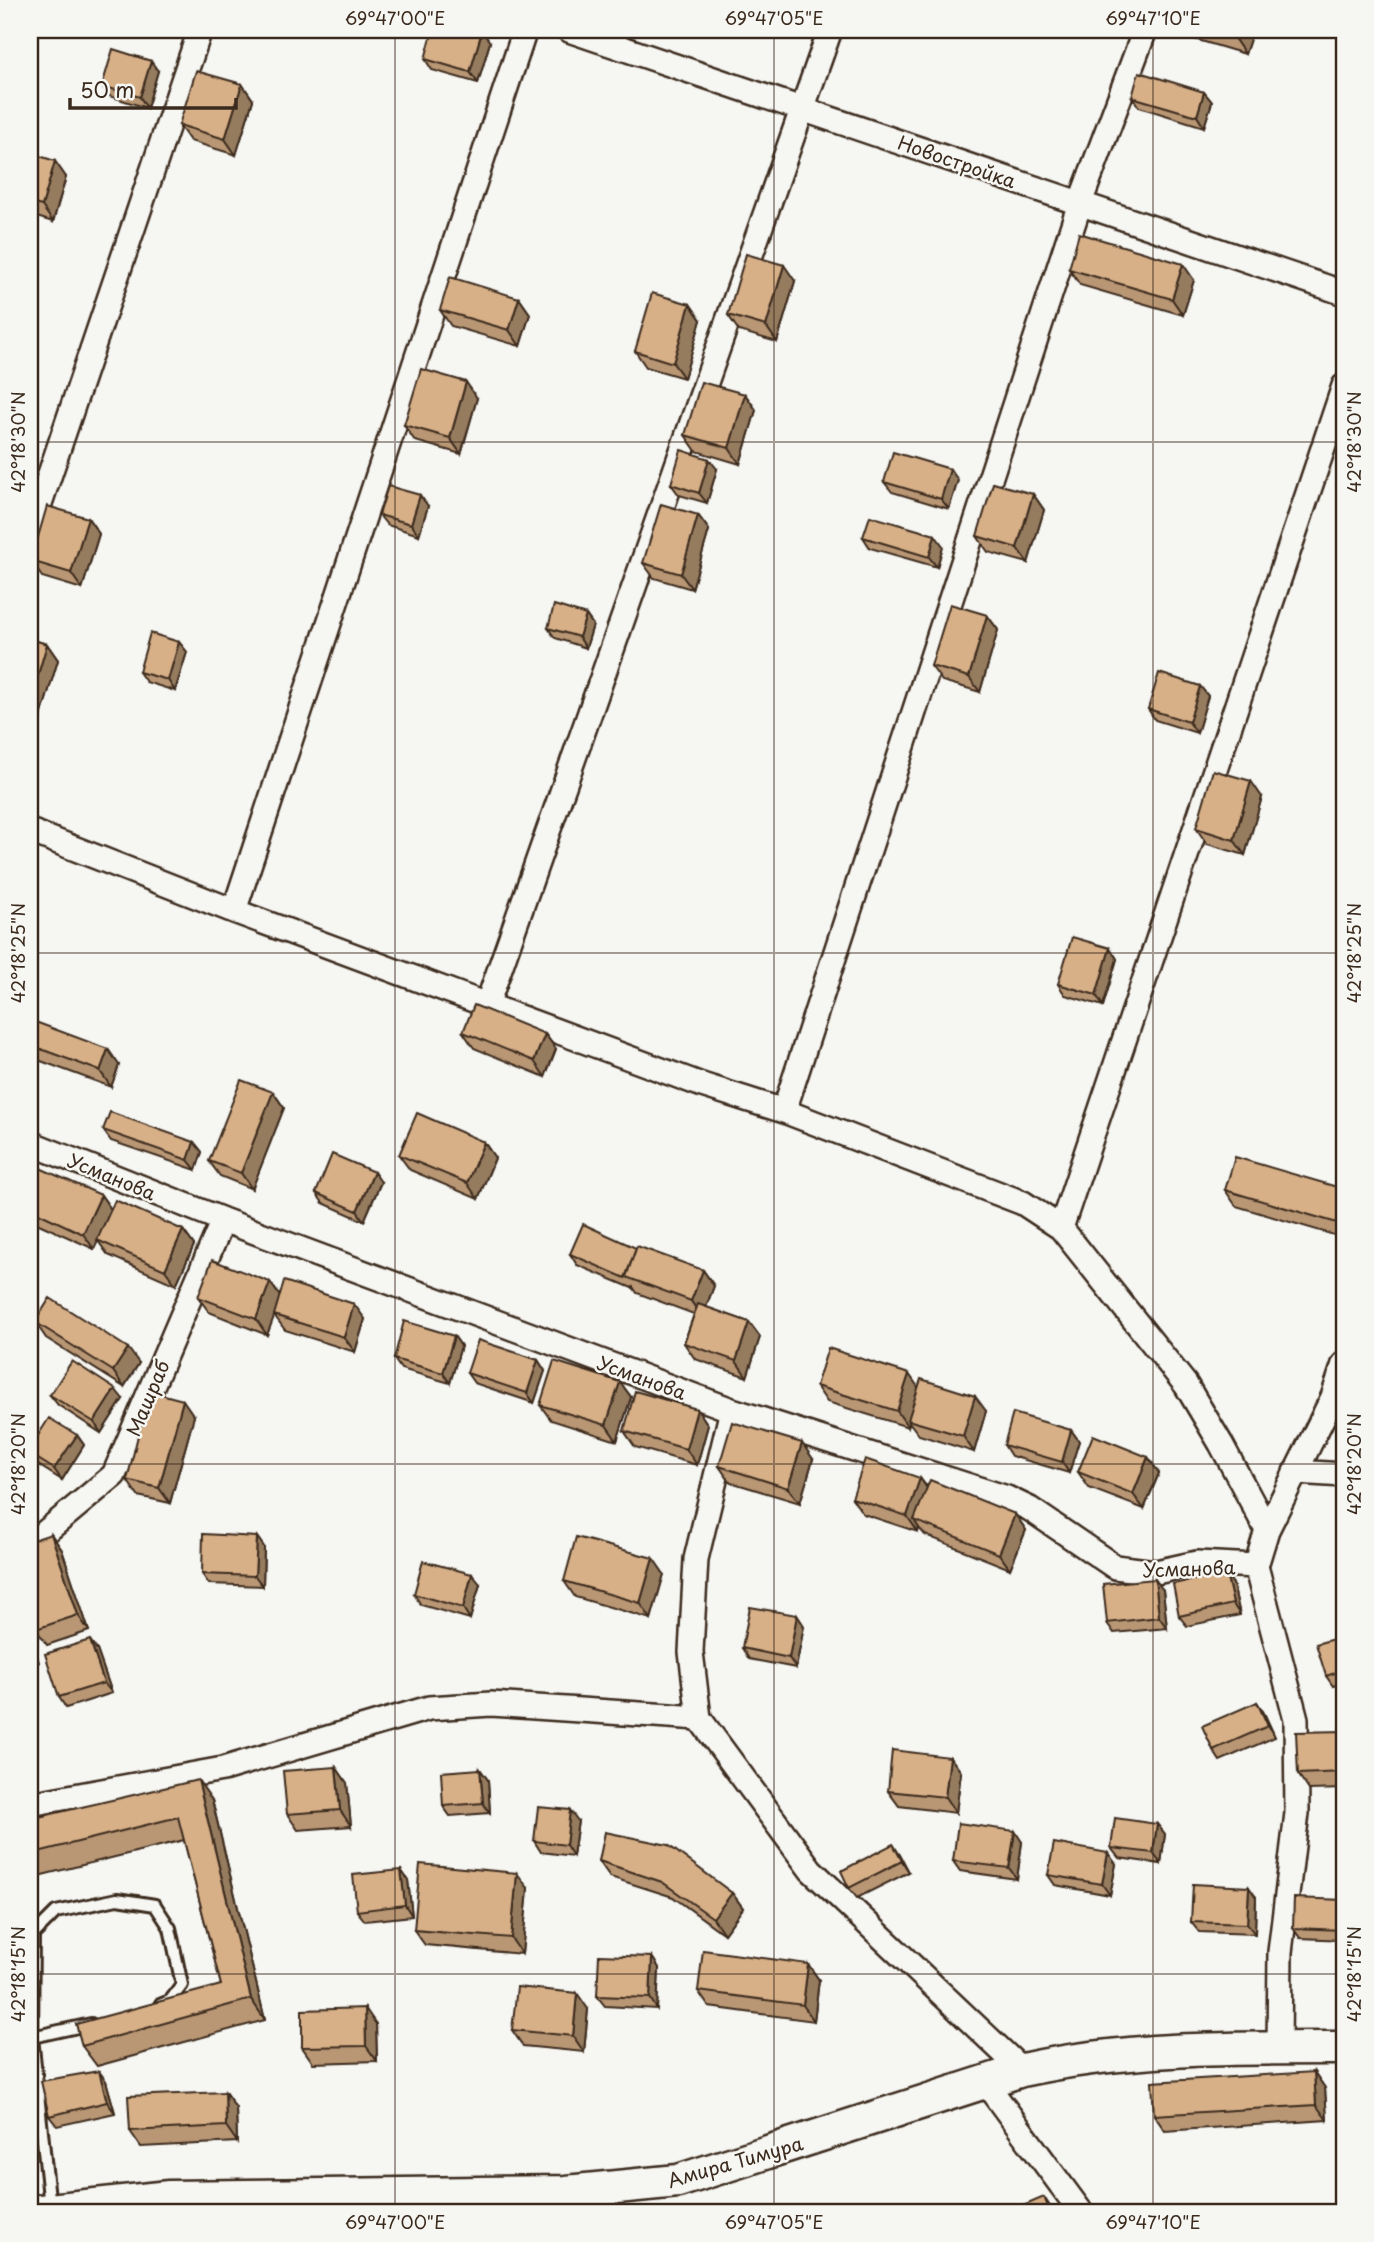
<svg xmlns="http://www.w3.org/2000/svg" width="1374" height="2242" font-family="'Playpen Sans',sans-serif">
	<style>
		.lines { fill: none; stroke-linecap: round; stroke-linejoin: round }
		.lane-casing { stroke: #3b2a1e; stroke-width: 16 }
		.street-casing { stroke: #3b2a1e; stroke-width: 28 }
		.secondary-casing { stroke: #3b2a1e; stroke-width: 37 }
		.lane { stroke: #f6f6f2; stroke-width: 10 }
		.street { stroke: #f6f6f2; stroke-width: 23 }
		.secondary { stroke: #f6f6f2; stroke-width: 32 }
		.wall { fill: #b99775; stroke: #3b2a1e; stroke-width: 2 }
		.shaded-wall { fill: #967b5f; stroke: #3b2a1e; stroke-width: 2 }
		.building { fill: #d7b088; stroke: #3b2a1e; stroke-width: 2 }
		.ticks { fill: none; stroke: #3b2a1e; stroke-width: 2; stroke-opacity: 0.45 }
		.labels { text-anchor: middle; dominant-baseline: central; stroke-width: 5; stroke-linejoin: round; paint-order: stroke }
		.street-label { font-size: 19px; fill: #3b2a1e; stroke: #f6f6f2 }
		.neatline { fill: none; stroke: #3b2a1e; stroke-width: 2.5 }
		.ticks-label { font-size: 18px; text-anchor: middle; fill: #3b2a1e }
	</style>
	<rect width="100%" height="100%" fill="#f6f6f2"/>
	<filter id="ink" filterUnits="userSpaceOnUse"><feTurbulence type="fractalNoise" baseFrequency=".0143" numOctaves="2"/><feDisplacementMap in="SourceGraphic" scale="14" xChannelSelector="R" yChannelSelector="G"/><feConvolveMatrix kernelMatrix="1 2 1 2 8 2 1 2 1" color-interpolation-filters="sRGB"/></filter>
	<g filter="url(#ink)">
		<g class="lines">
			<defs>
				<path id="lane" d="M32,2037l59,-13
					M50,2207l-18,-170 1,-102 23,-23 61,-13 38,6 15,23 12,57 -12,16 -10,4"/>
				<path id="street" d="M569,30l775,263
					M30,533l170,-503
					M30,831l204,80 468,174 82,26 239,92 38,25 125,157 35,59 46,86
					M234,911l291,-881
					M487,1005l343,-975
					M784,1111l296,-908 65,-173
					M30,1143l193,77 509,190 275,88 23,11 85,58 41,5 41,-9 59,3
					M1061,1228l283,-842
					M732,1410l-36,149 -5,93 8,66 112,152 211,200
					M1295,1472l49,3
					M30,1545l84,-70 109,-255
					M30,1804l193,-35 206,-61 62,-4 208,14
					M1279,2048l1,-96 17,-139 -1,-94 -40,-153 11,-36 66,-133 11,-33
					M985,2082l96,130"/>
				<path id="secondary" d="M31,2212l138,-15 397,-5 112,-11 344,-111c102,-23 218,-22 322,-22"/>
			</defs>
			<use href="#lane" class="lane-casing"/>
			<use href="#street" class="street-casing"/>
			<use href="#secondary" class="secondary-casing"/>
			<use href="#lane" class="lane"/>
			<use href="#street" class="street"/>
			<use href="#secondary" class="secondary"/>
		</g>
		<path class="wall" d="M1164,30h89l-8,24z
			M490,42l-12,41 -46,-13 -7,-11z
			M158,71l-11,37 -38,-12 -7,-10z
			M242,84l11,16 -17,55 -46,-14 -11,-16z
			M1204,92l8,10 -8,25 -65,-20 -7,-10z
			M30,153l36,24 -13,45 -23,-7z
			M1069,269l125,11 -11,35 -103,-30z
			M795,281l-18,61 -38,-11 -11,-16z
			M519,298l11,16 -10,32 -69,-20 -11,-16z
			M690,304l11,16 -17,58 -38,-11 -11,-16z
			M745,394l11,16 -16,54 -44,-13 -11,-16z
			M477,398l-16,56 -46,-13 -11,-16z
			M717,469l-10,34 -28,-8 -8,-11z
			M958,480l-9,29 -57,-17 -8,-10z
			M1033,494l11,16 -16,53 -40,-11 -11,-16z
			M428,506l-9,29 -32,-10 -8,-10z
			M698,515l11,15 -17,59 -38,-11 -11,-15z
			M88,518l11,16 -17,55 -40,-12 -11,-16z
			M863,537l80,9 -6,21 -67,-19z
			M586,615l7,10 -7,23 -31,-10 -7,-10z
			M987,615l11,15 -18,62 -38,-11 -11,-15z
			M30,639l17,5 11,16 -22,73 -6,-2z
			M179,642l8,10 -12,39 -29,-9 -7,-10z
			M1200,686l8,10 -11,37 -42,-13 -7,-11z
			M1262,797l-17,58 -38,-11 -11,-16z
			M1110,948l7,11 -14,47 -38,-11 -7,-11z
			M30,1020l89,45 -8,22 -81,-30z
			M463,1032l82,2 11,15 -11,28 -71,-29z
			M273,1092l11,16 -32,81 -32,-13 -11,-15z
			M103,1130l91,12 8,10 -6,18 -85,-29z
			M484,1142l11,16 -17,41 -68,-29 -11,-15z
			M30,1171l71,24 10,14 72,21 11,15 -18,40 -68,-30 -10,-14 -4,8 -64,-29z
			M381,1182l-17,39 -41,-18 -7,-10z
			M1344,1189v49l-108,-32 -11,-16z
			M636,1248l67,22 11,16 -8,21 43,15 11,15 -13,40 -52,-18 -11,-16 10,-29 -57,-21 -4,-6 -1,1 -55,-23 -7,-11z
			M270,1282l10,14 85,23 -10,33 -70,-22 -11,-15 -7,20 -58,-23 -11,-15z
			M35,1322l104,41 -15,24 -78,-49z
			M454,1336l7,10 -11,37 -49,-14 -7,-10z
			M538,1360l7,11 -11,32 -60,-20 -7,-10z
			M620,1382l11,15 -14,44 -66,-21 -11,-15z
			M816,1386l102,1 68,24 -12,41 -55,-17 -10,-13 -1,5 -81,-25z
			M50,1395l73,4 -22,34 -43,-28z
			M697,1409l11,16 -11,40 -62,-18 -11,-16z
			M194,1416l-24,87 -32,-7 -11,-16z
			M1071,1430l8,11 -10,32 -58,-17 -7,-11z
			M77,1435l7,10 -22,35 -27,-17 -5,-7v-8z
			M1148,1457l11,16 -15,36 -55,-21 -11,-16z
			M813,1459l-13,44 -70,-21 -11,-16z
			M920,1478l7,9 88,27 11,16 -16,39 -85,-34 -6,-7 -1,4 -55,-18 -11,-16z
			M51,1534l11,16 27,81 -42,14 -11,-16z
			M257,1537l7,10 -1,39 -54,-2 -7,-10z
			M664,1574l-13,45 -76,-22 -11,-16z
			M480,1584l-10,35 -49,-14 -7,-11z
			M1233,1584l7,31 -53,11 -8,-10z
			M1163,1590l4,38 -53,5 -7,-10z
			M797,1615l7,11 -8,42 -47,-9 -7,-11z
			M30,1634l9,29 -9,4z
			M1344,1636v47l-11,3 -7,-10z
			M97,1650l15,43 -46,15 -7,-11z
			M1257,1702l7,11 11,24 -55,24 -7,-11z
			M1344,1731v58l-35,1 -11,-16z
			M950,1757l11,15 -5,41 -57,-7 -11,-15z
			M336,1767l11,16 4,43 -53,4 -11,-16z
			M480,1769l8,11 2,33 -40,3 -7,-10z
			M212,1800l53,220 -168,46 -15,-20 139,-61 -37,-145 -154,38v-59z
			M578,1821l-5,35 -32,-4 -7,-11z
			M1157,1824l8,10 -4,30 -42,-6 -8,-10z
			M1022,1842l-5,37 -57,-8 -7,-10z
			M900,1855l9,17 -52,26 -8,-10z
			M599,1861l133,32 11,15 -19,26 -51,-37 -63,-20z
			M1116,1864l-6,31 -55,-10 -7,-10z
			M401,1870l7,10 4,36 -47,5 -8,-10z
			M528,1888l-6,66 -97,-9 -11,-15z
			M1256,1897l-1,37 -56,-2 -8,-10z
			M1344,1900v40l-44,-2 -7,-10z
			M652,1957l7,11 -2,41 -52,-3 -8,-10z
			M808,1964l11,16 -5,41 -105,-14 -11,-16z
			M588,2009l-4,43 -61,-6 -11,-16z
			M376,2024l1,37 -64,2 -11,-16z
			M1314,2072l11,16 2,32 -162,11 -11,-16z
			M106,2081l9,32 -58,13 -8,-10z
			M225,2092l11,16 1,34 -96,5 -11,-16z"/>
		<path class="shaded-wall" d="M1237,30h16l-8,24 -11,-16z
			M482,31l8,11 -12,41 -8,-11z
			M151,61l7,10 -11,37 -7,-11z
			M242,84l11,16 -17,55 -11,-16z
			M1204,92l8,10 -8,25 -7,-11z
			M55,161l11,16 -13,45 -11,-16z
			M1183,264l11,16 -11,35 -11,-16z
			M784,265l11,16 -18,61 -11,-16z
			M519,298l11,16 -10,32 -11,-16z
			M690,304l11,16 -17,58 -11,-15z
			M466,382l11,16 -16,56 -11,-16z
			M745,394l11,16 -16,54 -11,-16z
			M709,459l8,10 -10,34 -8,-10z
			M950,469l8,11 -9,29 -8,-10z
			M1033,494l11,16 -16,53 -11,-15z
			M420,495l8,11 -9,29 -8,-11z
			M698,515l11,15 -17,59 -11,-15z
			M88,518l11,16 -17,55 -11,-16z
			M935,535l8,11 -6,21 -8,-10z
			M586,615l7,10 -7,23 -7,-11z
			M987,615l11,15 -18,62 -11,-15z
			M179,642l8,10 -12,39 -7,-11z
			M47,644l11,16 -22,73 -6,-9v-22z
			M1200,686l8,10 -11,37 -8,-11z
			M1251,781l11,16 -17,58 -11,-15z
			M1110,948l7,11 -14,47 -7,-11z
			M545,1034l11,15 -11,28 -11,-16z
			M108,1049l11,16 -8,22 -11,-16z
			M273,1092l11,16 -32,81 -11,-16z
			M194,1142l8,10 -6,18 -8,-10z
			M484,1142l11,16 -17,41 -11,-16z
			M374,1172l7,10 -17,39 -7,-10z
			M101,1195l11,16 -18,38 -11,-15z
			M1344,1197v37l-7,-11z
			M183,1230l11,15 -18,40 -11,-15z
			M703,1270l11,16 -12,31 -11,-16z
			M270,1282l11,16 -14,37 -11,-16z
			M354,1304l11,15 -10,33 -11,-15z
			M749,1322l11,15 -13,40 -11,-16z
			M454,1336l7,10 -11,37 -7,-10z
			M128,1348l11,15 -15,24 -11,-16z
			M538,1360l7,11 -11,32 -7,-10z
			M909,1374l11,16 -12,30 1,2 -1,5 -11,-16z
			M620,1382l11,15 -14,44 -11,-16z
			M115,1389l8,10 -22,34 -7,-11z
			M975,1396l11,15 -12,41 -11,-16z
			M183,1400l11,16 -24,87 -11,-15z
			M697,1409l11,16 -11,40 -11,-16z
			M1071,1430l8,11 -10,32 -7,-11z
			M77,1435l7,10 -22,35 -8,-11z
			M802,1443l11,16 -13,44 -12,-15z
			M1148,1457l11,16 -15,36 -11,-15z
			M920,1478l11,16 -17,26 5,8 -1,4 -11,-16z
			M1015,1514l11,16 -16,39 -11,-15z
			M51,1534l11,16 27,81 -11,-16z
			M257,1537l7,10 -1,39 -8,-10z
			M653,1558l11,16 -13,45 -11,-16z
			M1226,1573l7,11 7,31 -7,-11z
			M472,1574l8,10 -10,35 -7,-11z
			M1155,1579l8,11 4,38 -8,-11z
			M797,1615l7,11 -8,42 -7,-10z
			M30,1634l9,29 -9,-13z
			M90,1640l7,10 15,43 -8,-10z
			M1257,1702l7,11 11,24 -7,-11z
			M950,1757l11,15 -5,41 -11,-16z
			M336,1767l11,16 4,43 -11,-16z
			M480,1769l8,11 2,33 -7,-10z
			M198,1780l14,20 53,220 -14,-21z
			M570,1810l8,11 -5,35 -7,-11z
			M1157,1824l8,10 -4,30 -8,-11z
			M1015,1831l7,11 -5,37 -8,-11z
			M893,1844l7,11 9,17 -7,-11z
			M1108,1853l8,11 -6,31 -8,-11z
			M401,1870l7,10 4,36 -7,-11z
			M517,1873l11,15 -6,66 -11,-16z
			M1249,1887l7,10 -1,37 -8,-10z
			M732,1893l11,15 -19,26 -11,-16z
			M652,1957l7,11 -2,41 -7,-11z
			M808,1964l11,16 -5,41 -11,-16z
			M577,1993l11,16 -4,43 -11,-16z
			M365,2008l11,16 1,37 -11,-15z
			M99,2071l7,10 9,32 -8,-11z
			M1314,2072l11,16 2,32 -11,-15z
			M225,2092l11,16 1,34 -11,-16z
			M1044,2197l7,11 2,4h-3z"/>
		<path class="building" d="M433,30h45l4,1 -12,41 -45,-13z
			M1206,30h31l-3,8z
			M113,49l38,12 -11,36 -38,-11z
			M196,71l46,13 -17,55 -46,-14z
			M1139,72l65,20 -7,24 -65,-19z
			M30,153l25,8 -13,45 -12,-3z
			M1079,233l104,31 -11,35 -103,-30z
			M746,254l38,11 -18,61 -38,-11z
			M450,277l69,21 -10,32 -69,-20z
			M652,293l38,11 -17,59 -38,-12z
			M421,369l45,13 -16,56 -46,-13z
			M701,382l44,12 -16,54 -44,-13z
			M681,450l28,9 -10,34 -28,-9z
			M893,452l57,17 -9,30 -57,-17z
			M993,483l40,11 -16,54 -40,-12z
			M388,486l32,9 -9,29 -32,-9z
			M661,504l37,11 -17,59 -38,-11z
			M47,506l41,12 -17,55 -40,-12z
			M870,516l65,19 -6,22 -66,-20z
			M950,604l37,11 -18,62 -38,-11z
			M554,605l32,10 -7,22 -31,-9z
			M150,633l29,9 -11,38 -29,-8z
			M30,639l17,5 -17,58z
			M1159,673l41,13 -11,36 -41,-13z
			M1213,770l38,11 -17,59 -38,-12z
			M1072,937l38,11 -14,47 -38,-11z
			M474,1005l71,29 -11,27 -71,-29z
			M30,1020l78,29 -8,22 -70,-26z
			M241,1080l32,12 -32,81 -32,-12z
			M110,1112l84,30 -6,18 -85,-30z
			M417,1113l67,29 -17,41 -68,-28z
			M332,1154l42,18 -17,39 -41,-18z
			M1235,1157l109,32v8l-7,26 -112,-33z
			M33,1165l68,30 -18,39 -53,-25v-38z
			M115,1200l68,30 -18,40 -68,-30z
			M583,1224l53,24 -11,30 -55,-24z
			M637,1246l66,24 -12,31 -65,-24z
			M212,1260l58,22 -14,37 -58,-22z
			M284,1281l70,23 -10,33 -70,-22z
			M50,1298l78,50 -15,23 -78,-49z
			M698,1304l51,18 -13,39 -52,-18z
			M404,1321l50,15 -11,37 -49,-14z
			M478,1340l60,20 -11,33 -60,-20z
			M828,1348l81,26 -12,37 -81,-25z
			M72,1361l43,28 -21,33 -44,-27z
			M554,1361l66,21 -14,43 -66,-20z
			M921,1379l54,17 -12,40 -55,-16z
			M149,1391l34,9 -24,88 -32,-8z
			M635,1391l62,18 -11,40 -62,-18z
			M1013,1413l58,17 -9,32 -58,-17z
			M49,1418l28,17 -23,34 -24,-15v-6z
			M732,1422l70,21 -14,45 -69,-22z
			M1093,1435l55,22 -15,37 -55,-22z
			M865,1459l55,19 -13,38 -55,-18z
			M930,1480l85,34 -16,40 -85,-34z
			M51,1534l27,81 -42,14 -6,-18v-70z
			M203,1534l54,3 -2,39 -53,-2z
			M576,1537l77,21 -13,45 -76,-22z
			M423,1561l49,13 -9,34 -49,-14z
			M1226,1573l7,31 -54,12 -6,-32z
			M1155,1579l4,38 -52,6 -4,-39z
			M750,1607l47,8 -8,43 -47,-10z
			M1344,1636v34l-18,6 -10,-32z
			M90,1640l14,43 -45,14 -14,-43z
			M1257,1702l11,24 -55,24 -11,-24z
			M1344,1731v41l-46,2 -2,-42z
			M892,1750l58,7 -5,40 -57,-6z
			M336,1767l4,43 -53,4 -4,-43z
			M480,1769l3,34 -40,3 -2,-34z
			M198,1780l53,219 -169,47 -6,-22 145,-39 -43,-168 -148,37v-35z
			M538,1807l32,3 -4,35 -32,-4z
			M1115,1818l42,6 -4,29 -42,-5z
			M958,1823l57,8 -6,37 -56,-7z
			M605,1832l63,13 64,48 -19,25 -51,-36 -63,-21z
			M1054,1843l54,10 -6,31 -54,-9z
			M893,1844l9,17 -53,27 -8,-17z
			M420,1864l97,9 -6,65 -97,-8z
			M401,1870l4,35 -48,6 -4,-36z
			M1193,1884l56,3 -2,37 -56,-2z
			M1294,1898l50,2v30l-51,-2z
			M703,1950l105,14 -5,41 -105,-14z
			M599,1955l53,2 -2,41 -53,-2z
			M517,1987l60,6 -4,43 -61,-6z
			M365,2008l1,38 -64,1v-37z
			M99,2071l8,31 -58,14 -8,-35z
			M1314,2072l2,33 -162,10 -2,-33z
			M225,2092l1,34 -96,5 -2,-35z
			M1344,2121v39h-3z
			M1044,2197l6,15h-41z"/>
	</g>
	<path class="ticks" d="M395,30v2182M774,30v2182M1153,30v2182M30,442h1314M30,953h1314M30,1464h1314M30,1974h1314"/>
	<g class="labels">
		<g class="street-label">
			<text transform="translate(957 161) rotate(19)">Новостройка</text>
			<text transform="translate(112 1176) rotate(22)">Усманова</text>
			<text transform="translate(642 1377) rotate(20)">Усманова</text>
			<text transform="translate(147 1398) rotate(-67)">Машраб</text>
			<text transform="translate(1189 1568) rotate(-2)">Усманова</text>
			<text transform="translate(735 2161) rotate(-16)">Амира Тимура</text>
		</g>
	</g>
	<rect width="1374" height="2242" fill="none" stroke="#f6f6f2" stroke-width="77"/>
	<path d="M70 98v10h166v-10" fill="none" stroke="#3b2a1e" stroke-width="3.5"/>
	<text x="80" y="98" font-size="21" fill="#3b2a1e" stroke="#f6f6f2" stroke-width="5" paint-order="stroke">50 m</text>
	<rect x="38" y="38" width="1298" height="2166" class="neatline"/>
	<g class="ticks-label">
		<text x="395" y="25">69°47'00"E</text>
		<text x="774" y="25">69°47'05"E</text>
		<text x="1153" y="25">69°47'10"E</text>
		<text transform="translate(19 442) rotate(-90)" y="6">42°18'30"N</text>
		<text transform="translate(1355 442) rotate(-90)" y="6">42°18'30"N</text>
		<text transform="translate(19 953) rotate(-90)" y="6">42°18'25"N</text>
		<text transform="translate(1355 953) rotate(-90)" y="6">42°18'25"N</text>
		<text transform="translate(19 1464) rotate(-90)" y="6">42°18'20"N</text>
		<text transform="translate(1355 1464) rotate(-90)" y="6">42°18'20"N</text>
		<text transform="translate(19 1974) rotate(-90)" y="6">42°18'15"N</text>
		<text transform="translate(1355 1974) rotate(-90)" y="6">42°18'15"N</text>
		<text x="395" y="2229">69°47'00"E</text>
		<text x="774" y="2229">69°47'05"E</text>
		<text x="1153" y="2229">69°47'10"E</text>
	</g>
</svg>
